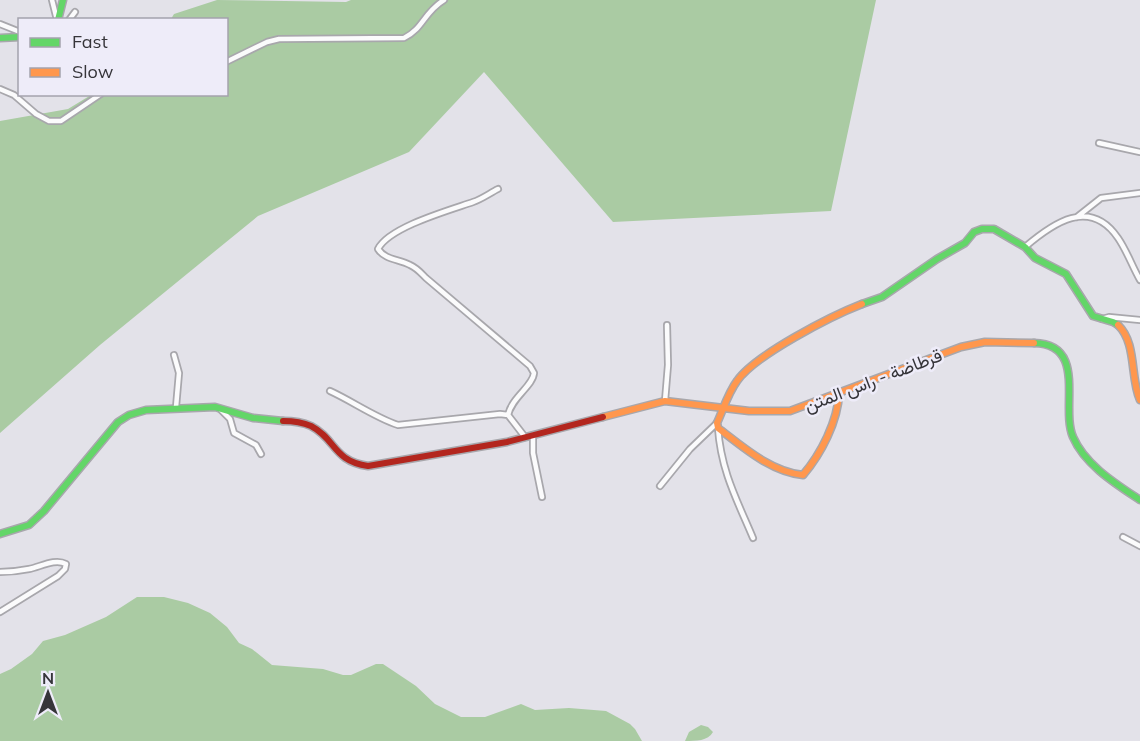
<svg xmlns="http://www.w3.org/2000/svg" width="1140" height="741" font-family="Mulish,Vazirmatn,sans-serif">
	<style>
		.forest { fill: #aacba3 }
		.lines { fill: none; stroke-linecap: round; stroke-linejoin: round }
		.street-casing { stroke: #a8a7ac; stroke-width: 8 }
		.fast-casing { stroke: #a8a7ac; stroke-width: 9 }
		.slow-casing { stroke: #a8a7ac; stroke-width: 9 }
		.jam-casing { stroke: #a8a7ac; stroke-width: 9 }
		.street { stroke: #fbfbfc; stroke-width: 4.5 }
		.fast { stroke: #63d668; stroke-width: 6 }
		.slow { stroke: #ff974d; stroke-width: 6 }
		.jam { stroke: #b3261e; stroke-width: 6 }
		.labels { text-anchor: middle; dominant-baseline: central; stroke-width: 5; stroke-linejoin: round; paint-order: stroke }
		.street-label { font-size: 18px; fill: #36353a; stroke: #eeecf9 }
	</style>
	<rect width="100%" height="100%" fill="#e3e2e9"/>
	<path class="forest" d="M217,0l129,2 5,-2h525l-45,211 -218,11 -129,-150 -75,80 -151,64 -158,129 -100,88v-312l68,-12 23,-14 135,-1v-74l-55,-1 3,-5z
		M137,597h27l24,6 22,10 17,14 12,16 13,6 20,16 51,4 20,6h8l25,-11h7l33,22 19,18 26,13h24l36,-13 14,6 34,-2 37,3 24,13 5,5 7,12h-642v-67l11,-5 21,-15 11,-13 22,-6 41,-18z
		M701,725l7,2 5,5c-5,9 -17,9 -28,9l4,-9z"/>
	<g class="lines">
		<defs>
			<path id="street" d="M52,0l5,20
				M69,20l6,-8
				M0,24l20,8
				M226,62l41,-20 12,-3 125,-1c19,-9 20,-26 40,-38
				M0,89l14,6 22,19 13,7h12l40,-27
				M1099,143l41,9
				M498,189c-8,4 -16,10 -25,13 -23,8 -84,25 -95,47 7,11 21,10 32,16 7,3 11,8 16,13l104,88 4,7c-1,13 -22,24 -26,42
				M1077,217l24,-19 39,-5
				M1025,247c28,-24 65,-50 93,-9 9,13 14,28 22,42
				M1102,319l7,-2 31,3
				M174,355l5,18 -3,34
				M330,391c22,10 46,27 68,34l102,-11 8,1 17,22
				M665,401l3,-36 -1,-40
				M220,409l10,10 4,14 22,12 5,9
				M718,428c3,43 19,72 35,110
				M533,435v18l9,44
				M660,486l30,-37 27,-26
				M1123,537l17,9
				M0,572c10,0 19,-1 29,-3 11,-2 26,-11 37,-5l-1,5 -7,7 -58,36"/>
			<path id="fast" d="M58,20l5,-20
				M0,38l20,-1
				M862,304l20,-7 55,-38 28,-16 9,-11 8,-3h12l31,18 10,11 31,16 27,42 20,6 5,3
				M1034,343c54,1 26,64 39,94 12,28 43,47 67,63
				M0,534l29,-9 15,-14 74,-89 11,-7 17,-5 69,-3 38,11 30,3"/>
			<path id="slow" d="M1118,325c19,18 12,53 22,75
				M839,393c-1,28 -18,61 -36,82 -32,-3 -60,-28 -85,-47l-1,-5c6,-13 11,-30 20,-42 18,-26 94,-65 125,-77
				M603,417l62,-16 84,10h41l171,-64 24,-5 49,1"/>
			<path id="jam" d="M283,421c9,0 19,1 28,5 25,13 22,35 57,40l139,-24 96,-25"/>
		</defs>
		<use href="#street" class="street-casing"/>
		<use href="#fast" class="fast-casing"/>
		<use href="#slow" class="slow-casing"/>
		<use href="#jam" class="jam-casing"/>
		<use href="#street" class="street"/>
		<use href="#fast" class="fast"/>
		<use href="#slow" class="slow"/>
		<use href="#jam" class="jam"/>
	</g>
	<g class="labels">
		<g class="street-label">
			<text transform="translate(873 380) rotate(-21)">قرطاضة - راس المتن</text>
		</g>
	</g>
	<rect x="18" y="18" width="210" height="78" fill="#eeecf9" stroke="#a4a3ad" stroke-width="1.5"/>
	<rect x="30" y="38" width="30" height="9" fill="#63d668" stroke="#a4a3ad" stroke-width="1.5"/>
	<text x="72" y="48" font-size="18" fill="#36353a">Fast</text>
	<rect x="30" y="68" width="30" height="9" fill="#ff974d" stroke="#a4a3ad" stroke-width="1.5"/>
	<text x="72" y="78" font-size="18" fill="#36353a">Slow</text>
	<g transform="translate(48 693)" stroke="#eeecf9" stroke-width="4.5" paint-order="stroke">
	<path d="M0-4.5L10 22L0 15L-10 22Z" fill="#36353a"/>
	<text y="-9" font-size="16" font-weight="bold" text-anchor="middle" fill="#36353a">N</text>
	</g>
</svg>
